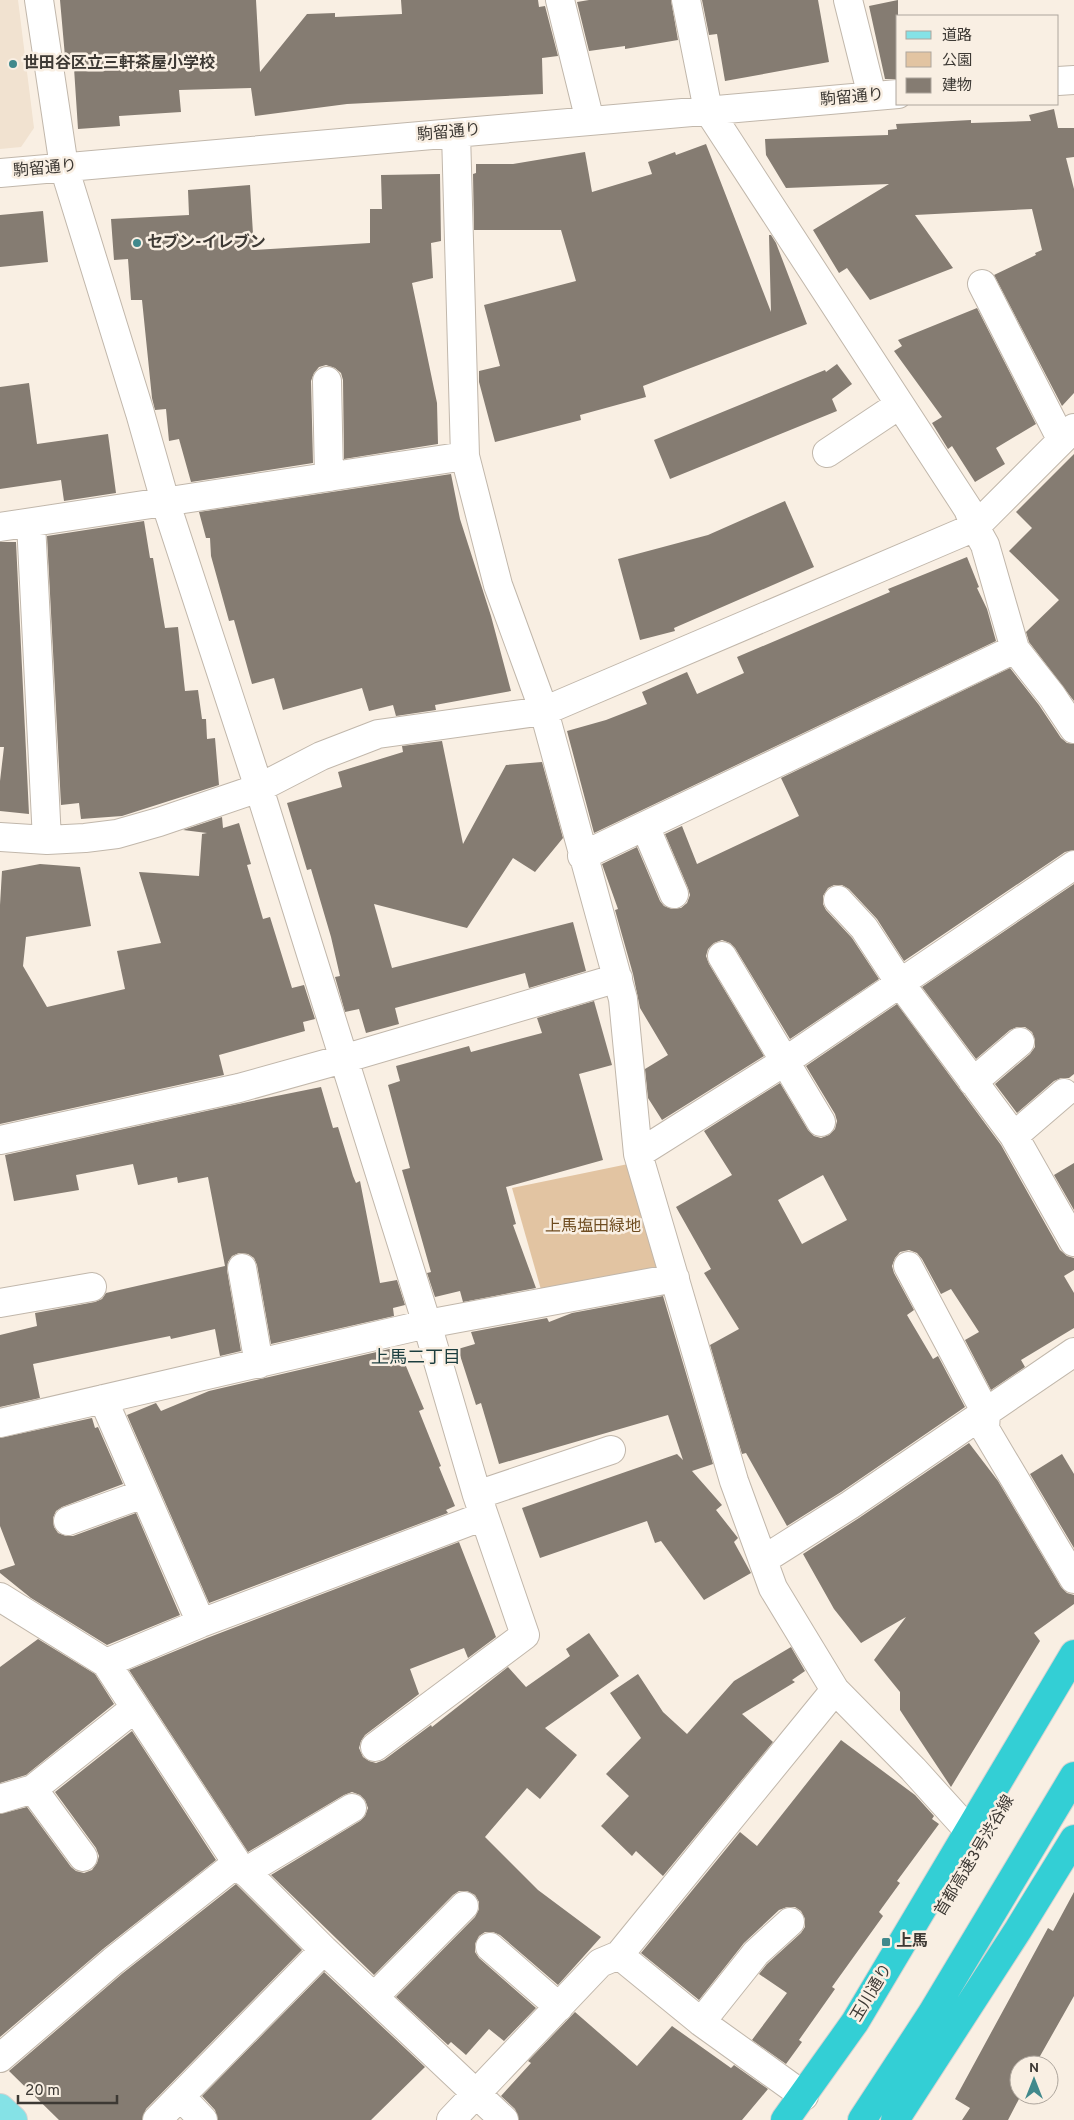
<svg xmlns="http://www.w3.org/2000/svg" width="1074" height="2120" font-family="Overpass,'Noto Sans JP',sans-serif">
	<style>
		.built { fill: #f1e2d0 }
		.green { fill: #e2c4a2 }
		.building { fill: #857c72; fill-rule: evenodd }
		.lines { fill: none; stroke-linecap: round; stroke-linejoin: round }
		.minor-casing { stroke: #c1b7ab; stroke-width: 30 }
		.major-casing { stroke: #d4d3d2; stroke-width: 30 }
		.highway-casing { stroke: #d4d3d2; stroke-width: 30 }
		.minor { stroke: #fff; stroke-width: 28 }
		.major { stroke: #85e2e6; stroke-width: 28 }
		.highway { stroke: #33cfd5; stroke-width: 28 }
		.poi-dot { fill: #41898c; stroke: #f9efe3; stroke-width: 2 }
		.labels { text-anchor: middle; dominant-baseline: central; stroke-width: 5; stroke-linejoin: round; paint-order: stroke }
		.poi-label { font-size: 16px; font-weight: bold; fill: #3d3934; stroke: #f9efe3; text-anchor: start }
		.street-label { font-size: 16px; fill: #3d3934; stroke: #f9efe3 }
		.park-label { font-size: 16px; fill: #6f4d21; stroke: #f9efe3 }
		.neighbourhood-label { font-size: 18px; fill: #1c3e3f; stroke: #f9efe3 }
	</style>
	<rect width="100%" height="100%" fill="#f9efe3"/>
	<path class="built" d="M0,0h18l16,128 -13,19 -21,2z"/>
	<path class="green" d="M633,1163l30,107 -121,23 -30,-105z"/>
	<path class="building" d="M60,0h196l4,72 47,-58 28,-1v4l67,-3 -1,-14h137l1,7 6,-1 13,50 -16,2 1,36 -196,10 -92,12 -4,-28 -72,2 2,22 -62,4 1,10 -42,3 -4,-61h-8z
		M589,0h82l7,40 -53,9v-3l-36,5 -12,-49z
		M702,0h116l11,62 -104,19 -8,-47 -8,1z
		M898,0v79h-13l-16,-73z
		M1054,109l4,19h16v29l-8,1 8,31v204l-12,13 -68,-131 42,-20 -1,-2 7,-3 -10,-41 -117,6 38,53 -83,32 -23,-32 -8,5 -26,-43 76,-46 -103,4 -20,-33 -1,-16 123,-4v-5l9,-1 -1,-5 75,-4v3l60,-2 -2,-6z
		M706,144l65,168 -2,-77h2l5,8 31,81 -164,62 3,11 -66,18 1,5 -86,22 -16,-60v-11l21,-5 -16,-61 92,-24 -15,-51h-87l-1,-56 3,-1v-9h37l72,-12 7,40 60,-18 -4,-12 27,-10 1,3z
		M440,174l1,67 -10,2 2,35 -21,5 25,120 1,41 -94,15 -1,-79 -2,-7 -6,-5 -9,-3 -7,2 -5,6 -3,8 2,82 -122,19 -12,-43 -10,2 -3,-32 -11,1 -3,-12 -10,-98h-11l-3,-41 -14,1 -3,-41 78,-4 -1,-25 62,-5 4,65 116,-7v-34h12l-1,-34z
		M43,211l5,51 -48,5v-52z
		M977,308l59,116 -40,24 9,16 -30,18 -23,-36 -4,3 -16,-26 10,-6 -48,-66 8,-5 -4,-6z
		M837,364l15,20 -20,15 5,12 -167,68 -16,-39 171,-70 1,2z
		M29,383l8,61 71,-10 8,59 -52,8 -3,-21 -61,9v-102z
		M1074,454v247l-45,-59 -3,-10 33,-32 -50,-49 23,-23 -16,-16z
		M451,474l9,45 31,97 20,75 -76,14 1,5 -40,6 -3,-11 -24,6 -7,-23 -79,22 -9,-32 -22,6 -18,-64 -5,1 -18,-65 -1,-18h-4l-7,-26z
		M785,501l29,66 -140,61 1,3 -35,9 -22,-81 90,-24z
		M144,521l6,37h3l12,70 13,-1 7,64 13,-1 4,29h4l1,20 8,-1 4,47 -97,31 -41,3 -2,-16 -18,2 -14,-269z
		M0,542h16l13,272 -29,-3v-30l4,-34h-4z
		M967,557l12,30 -2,1 10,21 9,32 -402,192 -27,-102 39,-11 41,-16 -5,-12 45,-20 10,22 47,-21 -7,-16 153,-65 -2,-3z
		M1010,668l29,37 22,33 6,5 7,1v106l-9,2 -161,109 -27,-42 -28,-30 -7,-4h-8l-6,3 -5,8v8l3,6 26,28 27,41 -89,60 -55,-91 -5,-5 -8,-3 -8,3 -6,6 -2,7 3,8 55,92 -102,64 -14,-22 -3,-29 23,-14 -28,-47 -7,-34 -18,-64 3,-1 -16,-45 35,-17 23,54 4,5 8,3 9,-1 6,-5 3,-8 -2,-7 -23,-54 17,-8 15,38 102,-48 -18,-38z
		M442,741l21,103 43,-79 36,-3 21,76 -28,34 -22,-14 -46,70 -93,-24 18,64 181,-46 13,49 -57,17 -4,-15 -130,35 4,16 -33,9 -7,-24 -14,3 -10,-35 5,-1 -9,-39 -20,-68 -4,1 -20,-67 55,-16 -4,-15 65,-20 -1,-6z
		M222,817l1,11 16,-5 12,41 -4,1 16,54 7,-2 22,71 12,-3 11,34 -12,3 2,9 -86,24 5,20 -224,49v-219l2,-34 38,-7 40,3 11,59 -65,11 -3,29 24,41 78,-18 -8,-38 44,-8 -22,-71 60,4 3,-42 5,-1 -24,-3z
		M1074,884v190l-5,4h-8l-7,3 -37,32 -22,-29 35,-30 5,-7v-7l-3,-8 -7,-5h-8l-7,3 -34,29 -54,-72z
		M594,1001l18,64 -33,9 24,86 -97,27 10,37 -3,1 23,63 -73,14 -3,-11 -25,6 -8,-24 4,-1 -29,-102 8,-2 -22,-83 12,-4 -4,-15 73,-20 2,6 71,-19 -5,-15z
		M897,1004l104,141 59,105 7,6 7,2v12l-10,6 10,17v35l-53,32 4,7 -34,23 -26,-50 14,-8 -28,-43 -10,5 -19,-35 -5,-6 -8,-3 -9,2 -5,6 -3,8 2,7 20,37 -7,5 26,44 5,-3 27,51 -124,85 -54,34 -41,-73 -4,1 -32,-109 29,-16 -35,-56 7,-4 -35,-62 56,-32 -28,-44 76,-48 28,47 6,6 7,2 8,-3 6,-6 2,-8 -2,-7 -29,-48zM823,1175l24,45 -45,24 -24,-44z
		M321,1087l12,41 5,-1 15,49 3,7 4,-2 20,102 17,-3 8,25 -12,3 1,8 -123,28 -14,-79 -3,-7 -6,-4 -9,-1 -7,3 -4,6 -1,8 14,81 -21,5 -5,-27 -44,10 -1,-3 -137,28 7,34 -40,9v-72l37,-9 -2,-13 60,-11 7,-3 4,-6 119,-27 -17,-89 -30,6 -1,-6 -39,8 -5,-21 -57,11 3,15 -65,11 -9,-46 247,-54z
		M1074,1163v47l-20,-35z
		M663,1296l50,168 -21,7 30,34 -6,5 22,28 -4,4 17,31 -47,27 -43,-59 -6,2 -8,-22 -107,37 -18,-50 155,-54 6,6 -15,-45 -169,49 -18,-61 -5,2 -18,-56 17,-5 -4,-12 76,-14 2,4 23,-9z
		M398,1347l26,62 -5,2 22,55 -2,1 16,39 -9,4 2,3 -239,90 -82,-188 29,-12 5,8 48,-20z
		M92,1418l3,10 3,-1 25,57 -61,23 -6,4 -3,7 1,9 4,6 8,3h7l63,-23 44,102 -73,30 -76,-47 -31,-25v-3l15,-5 -15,-39v-88z
		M969,1443l29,38 63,106 6,6 7,2v9l-40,29 6,8 -89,146 -51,-77v-18l-26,-32 32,-43 -45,26 -27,-34 -31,-55 56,-36z
		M1062,1454l12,20v74l-44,-74z
		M459,1542l37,95 -28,21 -4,-10 -54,21 9,25 -54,41 -4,6 -2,7 4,9 6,4 7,2 8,-3 47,-35 1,2 76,-60 18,20 44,-31 -4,-7 23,-16 30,43 -74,52 32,27 -37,44 -13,-11 -42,49 53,53 63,47 -43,48 -58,-50 -7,-3h-8l-6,4 -4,8v8l4,6 57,50 -32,33 -15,-12 -23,26 -15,-13 -3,3 -52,-48 79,-80 4,-8v-7l-4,-7 -8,-4h-8l-6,4 -79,80 -103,-100 89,-54 5,-5 3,-8 -3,-8 -5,-5 -8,-3 -8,3 -96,57 -119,-182 78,-32z
		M38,1639l57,35 19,30 -88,71 -26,8v-116z
		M791,1647l14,24 -13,9 3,2 -53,32 31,28 -110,134 -27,-25 -4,5 -31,-30 28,-30 -23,-22 35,-36 -31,-45 28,-19 25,38 24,22 47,-53z
		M132,1731l84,129 -113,89 -103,88v-223l27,-7 44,60 5,4 8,2 8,-3 5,-7 2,-7 -3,-8 -41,-56z
		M841,1740l74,55 19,21 -2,3 7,5 -42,57 3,2 -21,29 4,4 -51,71 3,2 -36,51 3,2 -16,22 -34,-24 35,-47 -28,-19 8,-10 34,-31 4,-6v-8l-4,-8 -6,-4h-8l-8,3 -35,33 -45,57 -58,-47 99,-121 17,14z
		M236,1884l66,66 -156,159 -4,11h-83l-50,-49 114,-98z
		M1074,1892v104l-39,69h-16l-1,31 2,1 -12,23h-46l8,-12 -15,-9 93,-171 5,3z
		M324,1972l101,95 -54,53h-153l-3,-10 -13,-14z
		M575,2012l62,54 35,-40 59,42 3,-3 34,24 -26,31h-223l-4,-11 -14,-13 30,-33 -3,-2z"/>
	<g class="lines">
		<defs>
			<path id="minor" d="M39,0l25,167 76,246 25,88 94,287 168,536 50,171 48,140 -150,112
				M560,0l30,121
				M686,0l22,110 260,399 7,18 10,18 30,104 37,47 22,33
				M848,0l24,96
				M1058,81l16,-1
				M456,133l9,323 33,129 46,126 79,288 15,155 96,327 39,107 62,102 78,79 56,62
				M0,173l898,-79
				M982,284l79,155
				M327,381l2,96
				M827,453l72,-48
				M31,523l16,317
				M0,527l465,-71
				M645,826l29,68
				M0,837l47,3 38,-2 32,-4 42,-12 100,-34 62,-32 57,-22 166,-23 431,-184 99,-99
				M582,856l433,-207
				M838,900l26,28 36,55 114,153 60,106
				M722,956l99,166
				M973,1082l47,-40
				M1014,1136l50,-43
				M0,1140l239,-52 104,-29 275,-81
				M638,1154l146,-92 290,-197
				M908,1266l78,147 -1,16 89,150
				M242,1268l17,96
				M0,1303l92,-16
				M103,1399l98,224
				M0,1423l427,-99 248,-46
				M477,1495l134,-45
				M68,1521l75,-27
				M763,1560l87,-55 224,-153
				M0,1597l106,66 131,200 87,87 180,170
				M106,1663l95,-40 283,-107
				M33,1789l50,68
				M0,1799l33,-10 102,-81
				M245,1872l107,-64
				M490,1947l69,60
				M619,1955l216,-265
				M375,1996l89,-90
				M701,2022l55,-69 34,-31
				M0,2058l113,-97 124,-98
				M181,2097l22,23
				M157,2120l167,-170
				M451,2120l149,-157 19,-8 82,67 103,74"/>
			<path id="major" d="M0,2108l13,12"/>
			<path id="highway" d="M785,2120l70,-98 219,-368
				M862,2120l70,-107 142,-237
				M895,2120l123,-190 56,-91"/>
		</defs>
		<use href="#minor" class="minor-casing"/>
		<use href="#major" class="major-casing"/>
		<use href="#highway" class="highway-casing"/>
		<use href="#minor" class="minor"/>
		<use href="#major" class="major"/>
		<use href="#highway" class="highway"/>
	</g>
	<g class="poi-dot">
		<circle cx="13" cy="64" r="5"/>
		<circle cx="137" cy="243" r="5"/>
		<rect x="881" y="1937" width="10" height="10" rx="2.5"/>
	</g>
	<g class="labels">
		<g class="poi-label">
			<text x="23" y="64">世田谷区立三軒茶屋小学校</text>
			<text x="147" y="243">セブン-イレブン</text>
			<text x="896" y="1942">上馬</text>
		</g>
		<g class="street-label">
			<text transform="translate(852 98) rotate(-5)">駒留通り</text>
			<text transform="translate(449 133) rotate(-5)">駒留通り</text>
			<text transform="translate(45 169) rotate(-5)">駒留通り</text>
			<text transform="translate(975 1856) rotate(-59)">首都高速3号渋谷線</text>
			<text transform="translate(872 1993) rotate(-59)">玉川通り</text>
		</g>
		<g class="park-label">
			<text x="593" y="1227">上馬塩田緑地</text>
		</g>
		<g class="neighbourhood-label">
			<text x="416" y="1358">上馬二丁目</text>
		</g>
	</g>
	<rect x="896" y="15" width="162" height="90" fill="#f9efe3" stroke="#aea69d"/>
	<rect x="906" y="31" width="25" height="8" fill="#85e2e6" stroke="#aea69d"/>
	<text x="942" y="40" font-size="15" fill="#3d3934">道路</text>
	<rect x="906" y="52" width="25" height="15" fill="#e2c4a2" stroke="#aea69d"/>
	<text x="942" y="65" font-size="15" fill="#3d3934">公園</text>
	<rect x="906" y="78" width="25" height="15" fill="#857c72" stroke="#aea69d"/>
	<text x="942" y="90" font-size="15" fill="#3d3934">建物</text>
	<g transform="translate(1034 2080)"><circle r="24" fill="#f9efe3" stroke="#aea69d"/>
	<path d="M0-4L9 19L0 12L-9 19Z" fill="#41898c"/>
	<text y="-8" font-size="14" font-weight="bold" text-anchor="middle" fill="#3d3934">N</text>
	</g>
	<path d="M18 2095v8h99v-8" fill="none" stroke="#3d3934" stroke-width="2.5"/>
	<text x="25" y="2095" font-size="15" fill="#3d3934" stroke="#f9efe3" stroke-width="4" paint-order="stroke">20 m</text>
</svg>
